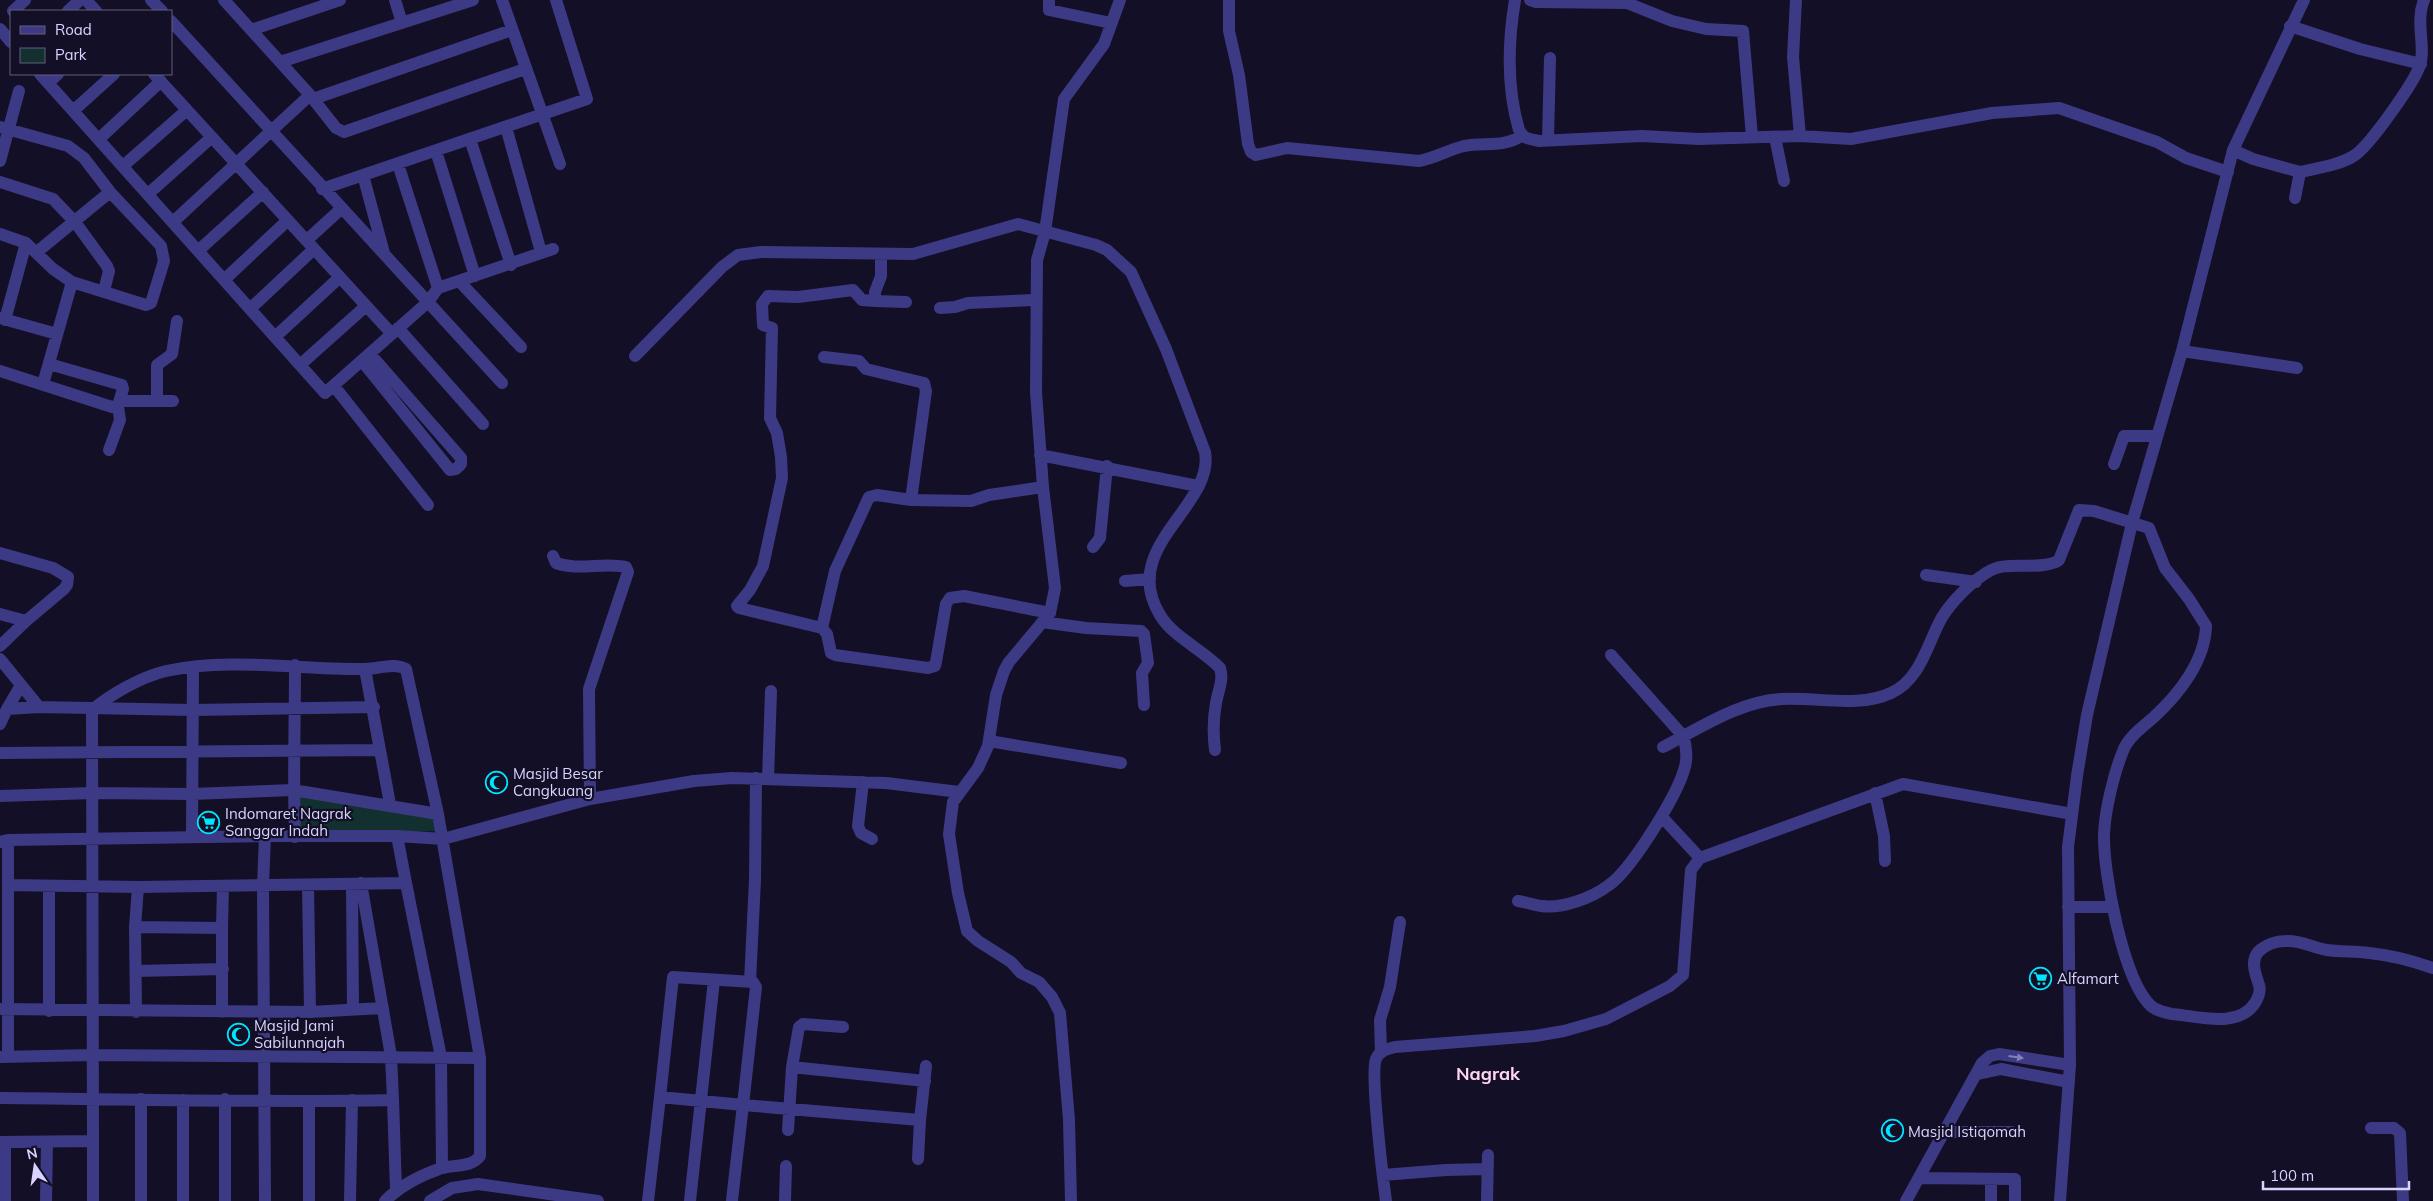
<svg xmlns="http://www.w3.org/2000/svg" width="2433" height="1201" font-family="Mulish,sans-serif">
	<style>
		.green { fill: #12302f }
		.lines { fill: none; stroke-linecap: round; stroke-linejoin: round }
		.minor { stroke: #3d3a85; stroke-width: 12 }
		.oneway { fill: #837fbc }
		.labels { text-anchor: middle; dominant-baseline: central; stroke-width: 4.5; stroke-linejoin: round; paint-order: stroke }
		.poi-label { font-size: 15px; fill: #d9d4ff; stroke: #130f26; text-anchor: start }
		.quarter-label { font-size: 18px; font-weight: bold; fill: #ffd6f0; stroke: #130f26 }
	</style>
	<rect width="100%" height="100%" fill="#130f26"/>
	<path class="green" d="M296,792l142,22 4,17 -147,3z"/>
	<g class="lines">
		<path class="minor" d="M86,0l10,11
			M151,0l11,11
			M224,0l86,95 26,33 8,4 181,-63
			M395,0l7,23
			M502,0l58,164
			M1049,0v10l62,13
			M1229,0v31l10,44 9,69 3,8 5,3 31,-7 132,13c16,-3 29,-11 45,-15 20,-4 39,2 57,-10
			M1515,0c-7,42 -8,89 4,130 4,9 11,9 20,11l103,-5 57,3 101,-3 51,3 141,-26 67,-5 98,34 29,16 42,14
			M1530,0l6,2 91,1 2,-3
			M1796,0l-3,57 7,79
			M1627,3l45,18 34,8 37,2 9,106
			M13,11l12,-11
			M68,11l12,-11
			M171,21l331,362
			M2290,26l70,23 61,15
			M0,29l11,13
			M251,30l89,-30
			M280,62l193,-62
			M40,74l285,319 103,-91 10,-14 115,-39
			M154,74l238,260
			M48,83l10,-9
			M313,99l199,-69
			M73,111l41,-37
			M0,127l68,19 16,12 26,34 51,54 3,15 -13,42 -5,2 -74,-23 -19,-13 -27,-26 -26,-9
			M506,127l35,125
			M1775,137l9,44
			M99,139l62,-58
			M470,139l41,126
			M1548,140l2,-82
			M2233,150l20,9 47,13 -5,26
			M436,151l39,125
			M0,161l19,-70
			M398,164l40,124
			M123,166l64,-56
			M2300,172c17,-4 41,-7 55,-17 15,-10 59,-72 65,-90 6,-17 -5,-43 4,-65
			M363,175l21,78
			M0,182l53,17 22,23 32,44 2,5 -5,20
			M322,189l265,-90 -31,-99
			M148,194l64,-57
			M173,222l137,-127
			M307,240l35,-32
			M199,250l64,-58
			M37,252l73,-60
			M881,254v22l-6,16v9l-13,-1 -9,-10 -55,7 -30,-1 -6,8 1,21 9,3 -2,90 7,15 4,24 1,21 -19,88 -13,24 -13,16 2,2 83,20 5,6 4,19 4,2 93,13 7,-2 1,-4 10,-58 4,-6 14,-2 86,17
			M225,279l63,-59
			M460,282l61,65
			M875,301l31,1
			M251,308l63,-59
			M940,308l15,-1 13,-4 67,-3
			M0,318l57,16
			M5,320l21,-77
			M398,328l85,96
			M276,336l64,-59
			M2182,351l115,17
			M635,356l87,-89 16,-12 23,-3 152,2 105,-30 78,21 11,5 24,22 35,77 39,103c10,54 -87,95 -45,163 13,22 42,34 60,53 4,12 -2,23 -4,35 -3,16 -3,31 -1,47
			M824,357l35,4 7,8 58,14 2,8 -15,109 60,1 18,-6 54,-8
			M362,361l88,109 6,-1 5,-5v-6l-91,-104
			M301,364l65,-58
			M0,371l112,36 6,-1 5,-17 -1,-4 -73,-21
			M43,384l29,-102
			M334,386l94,119
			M120,401h53
			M157,401v-36l15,-11 5,-33
			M109,450l11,-30 -2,-14
			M1040,455l158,31
			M2114,464l10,-28h33
			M1093,547l7,-9 7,-72
			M0,553l53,15 15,9 -1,8 -3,4 -38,32
			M553,556l3,7c22,8 47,-1 70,4l2,5 -39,117 1,110
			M1926,575l50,7
			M1125,581l25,-2
			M0,614l26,7 -26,25
			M1042,622l44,6 55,3 3,3 4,29 -6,10 2,32
			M822,628l13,-57 34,-74 8,-2 34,5
			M0,659l39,48
			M295,665c0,58 -2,115 0,172
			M365,669l25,135
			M7,709l14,-24
			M0,724l7,-15 32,-2 153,3 182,-3
			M989,741l132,22
			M1663,747c37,-19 77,-46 119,-48 35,-2 77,9 109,-6 29,-13 36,-48 50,-74 10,-17 28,-35 45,-46 20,-14 48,-2 70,-11l3,-2 20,-50 15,1 55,17 16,40 24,31 17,27c-1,35 -27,68 -52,91 -11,10 -26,20 -31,34 -9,22 -18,59 -19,83 -1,38 19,146 47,172 5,4 15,7 21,8 26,2 66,15 83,-11 3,-5 6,-12 4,-18 -3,-10 -9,-23 -1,-33 7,-7 18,-11 28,-11 15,-1 27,7 41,9 14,2 28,1 42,3 21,2 44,8 64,15
			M0,753l380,-3
			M768,779l3,-88
			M863,782l-5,44 3,7 11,6
			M1875,793l9,43 1,25
			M0,796l93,-3 99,1 101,-4 145,24 42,244v98c-8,12 -28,8 -41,13 -20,7 -39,17 -54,32
			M1662,817l38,41
			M265,836l-2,50 2,315
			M192,837l1,-169
			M8,840v45l130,2 268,-4 -9,-47
			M0,842l8,-2 257,-4h132l46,3 147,-40 104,-18 38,-3 154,5 73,9
			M406,883l35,174 1,111
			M352,884l1,126
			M49,886v125
			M1518,901c8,1 15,4 23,5 21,3 51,-8 68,-21 22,-15 67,-88 75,-115 4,-11 2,-22 0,-33l-73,-82
			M2068,907h44
			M135,927l87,1 1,-42
			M222,928v84
			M136,971l87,-2
			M750,982l5,-102 1,-102
			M0,1009l310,3 -2,-127
			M136,1012l-1,-85 3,-40
			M310,1012l73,-4
			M1381,1053l-1,-33 10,-33 10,-65
			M0,1057l93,-2 387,3
			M8,1057v-172
			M792,1067l133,14
			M1978,1074l23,-5 68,13
			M660,1097l13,-120 80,5 3,5 -13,118 177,15 -2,39
			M0,1098c131,1 262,5 393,2l-2,-44 -30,-173
			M183,1100v101
			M393,1100l3,90
			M309,1101v100
			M920,1120l6,-54
			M2371,1128h23l6,5 3,68
			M788,1130l4,-63 7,-40 4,-3 40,3
			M1944,1132h68
			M93,1141l-1,-431c19,-16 49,-33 74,-39 65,-14 133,-1 199,-2 13,0 29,-7 41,0l32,145
			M0,1142l93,-1v60
			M5,1142v59
			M1383,1175l63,-5 41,-1
			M1919,1178l96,1v22
			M46,1201l1,-59
			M141,1201v-102
			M225,1201v-102
			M350,1201l2,-101
			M430,1201l22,-13 26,-4 120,17
			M648,1201l12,-104 83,8 -11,95
			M690,1201l24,-221
			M785,1201l1,-35
			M1071,1201l-2,-81 -9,-107 -8,-16 -13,-15 -18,-9 -10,-11 -33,-21 -11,-10 -9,-38 -9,-59 4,-32 25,-34 10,-22 8,-51 8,-24 5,-9 41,-49 5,-25 -12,-101 -7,-95 1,-132 8,-28 19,-133 40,-55 16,-44
			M1386,1201c-3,-22 -16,-128 -10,-142 3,-8 11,-10 19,-12l140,-11 29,-5 42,-12 64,-33 13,-11 8,-105 9,-12 203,-74 169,30
			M1487,1201l1,-46
			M1906,1201l76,-138 8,-7 9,-2 71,11
			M1991,1201v-22
			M2060,1201l10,-136 -2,-218 9,-71 10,-61 45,-192 50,-172 51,-201 71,-150"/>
	</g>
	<defs><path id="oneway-solid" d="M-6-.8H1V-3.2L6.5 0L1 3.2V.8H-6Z" transform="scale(1.25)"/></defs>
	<use class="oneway" href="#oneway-solid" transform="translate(2016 1057) rotate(8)"/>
	<defs>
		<symbol id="mosque-ring" viewBox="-11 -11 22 22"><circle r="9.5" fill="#130f26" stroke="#00e5ff" stroke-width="1.5"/><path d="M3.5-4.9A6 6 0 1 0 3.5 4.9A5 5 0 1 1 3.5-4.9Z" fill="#00e5ff"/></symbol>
		<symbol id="supermarket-ring" viewBox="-11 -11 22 22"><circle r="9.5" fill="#130f26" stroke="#00e5ff" stroke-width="1.5"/><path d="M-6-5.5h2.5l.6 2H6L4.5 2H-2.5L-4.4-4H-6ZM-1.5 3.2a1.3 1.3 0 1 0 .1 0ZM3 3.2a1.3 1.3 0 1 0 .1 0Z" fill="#00e5ff"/></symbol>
	</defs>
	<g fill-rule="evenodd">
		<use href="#mosque-ring" x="484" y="770" width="25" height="25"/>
		<use href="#supermarket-ring" x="196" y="810" width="25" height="25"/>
		<use href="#supermarket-ring" x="2028" y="966" width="25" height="25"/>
		<use href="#mosque-ring" x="226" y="1022" width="25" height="25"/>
		<use href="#mosque-ring" x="1880" y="1118" width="25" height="25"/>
	</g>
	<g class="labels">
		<g class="poi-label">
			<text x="513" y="773">Masjid Besar<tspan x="513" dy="17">Cangkuang</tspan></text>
			<text x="225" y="813">Indomaret Nagrak<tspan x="225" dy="17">Sanggar Indah</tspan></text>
			<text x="2057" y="978">Alfamart</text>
			<text x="254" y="1025">Masjid Jami<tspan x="254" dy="17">Sabilunnajah</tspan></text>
			<text x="1908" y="1131">Masjid Istiqomah</text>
		</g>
		<g class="quarter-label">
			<text x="1488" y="1073">Nagrak</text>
		</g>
	</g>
	<rect x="10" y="10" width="162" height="65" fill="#130f26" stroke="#625e7d"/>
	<rect x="20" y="26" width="25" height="8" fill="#3d3a85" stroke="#625e7d"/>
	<text x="55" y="35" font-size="15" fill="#d9d4ff">Road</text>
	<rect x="20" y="48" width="25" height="15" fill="#12302f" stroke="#625e7d"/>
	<text x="55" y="60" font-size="15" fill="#d9d4ff">Park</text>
	<g transform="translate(35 1166) rotate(347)" stroke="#130f26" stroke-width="4" paint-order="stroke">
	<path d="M0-4L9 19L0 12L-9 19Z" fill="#d9d4ff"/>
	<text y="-8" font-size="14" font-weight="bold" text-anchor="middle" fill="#d9d4ff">N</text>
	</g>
	<path d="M2263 1181v8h146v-8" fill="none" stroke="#d9d4ff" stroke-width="2.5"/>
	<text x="2270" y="1181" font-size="15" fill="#d9d4ff" stroke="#130f26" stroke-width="4" paint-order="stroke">100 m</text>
</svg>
